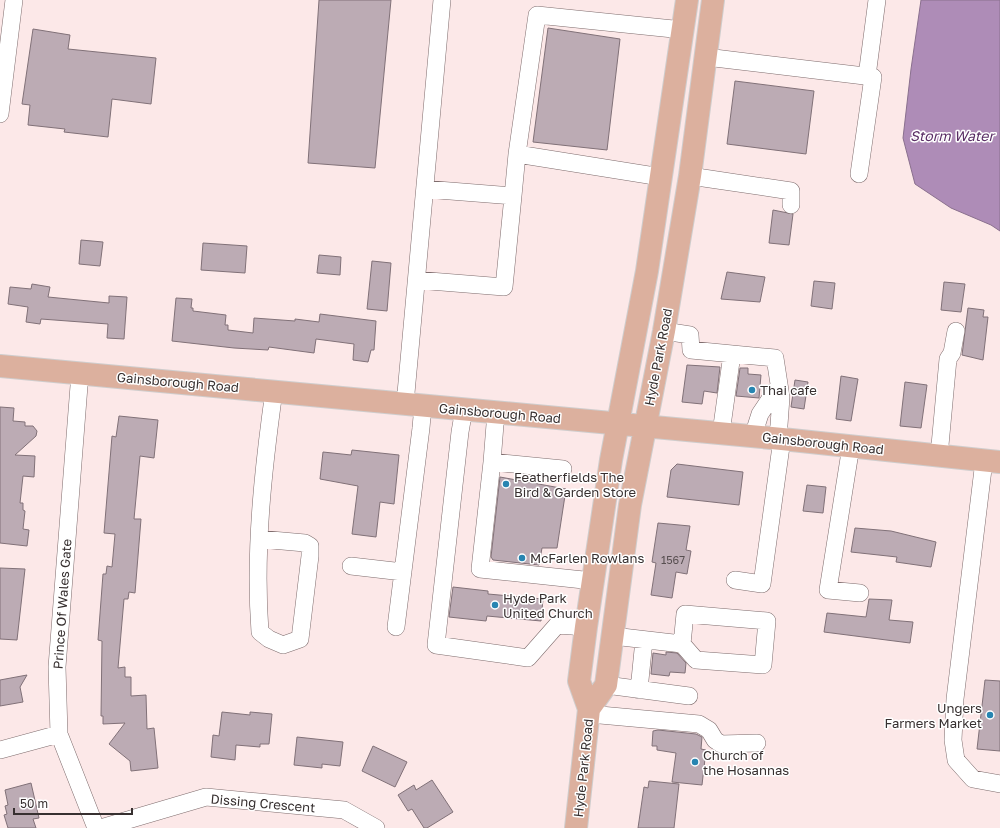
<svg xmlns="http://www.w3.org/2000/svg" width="1000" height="828" font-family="'Golos Text',sans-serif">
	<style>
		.water { fill: #ae8cb7; stroke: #8a708e }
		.building { fill: #bcabb4; stroke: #817178 }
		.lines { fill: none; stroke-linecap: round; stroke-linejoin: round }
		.minor-casing { stroke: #7e6c6d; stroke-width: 18 }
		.major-casing { stroke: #cfcdcd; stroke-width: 24 }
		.minor { stroke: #fff; stroke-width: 17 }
		.major { stroke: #dcb09e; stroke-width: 22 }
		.poi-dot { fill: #2785b1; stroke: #fff; stroke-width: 1.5 }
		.labels { text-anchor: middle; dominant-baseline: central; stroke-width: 3; stroke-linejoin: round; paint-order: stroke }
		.number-label { font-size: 11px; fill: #584f51 }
		.street-label { font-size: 13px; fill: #373030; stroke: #fff }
		.poi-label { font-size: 13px; fill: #373030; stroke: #fff; text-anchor: start }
		.water-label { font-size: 14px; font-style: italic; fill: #5a2e65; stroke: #fff }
	</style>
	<rect width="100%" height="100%" fill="#fce8e8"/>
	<path class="water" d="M921,0h79v231l-9,-6 -40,-17 -36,-24 -12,-46 8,-69z"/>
	<path class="building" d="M319,0h72l-16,168 -67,-5z
		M548,28l72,11 -13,111 -74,-8z
		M33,29l37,6 -2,14 88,9 -5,46 -39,-5 -4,38 -44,-5 1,-3 -37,-4 2,-20 -8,-1z
		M735,81l79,10 -8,63 -79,-10z
		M773,210l20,4 -4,31 -20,-2z
		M81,240l22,2 -3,24 -21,-2z
		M203,243l44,3 -2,27 -44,-3z
		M319,255l22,2 -1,18 -23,-2z
		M372,261l19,2 -4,48 -20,-2z
		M727,272l38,5 -5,25 -39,-3z
		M814,281l21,2 -3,26 -21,-3z
		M944,282l21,2 -4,28 -20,-2z
		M32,284l18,3 -2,10 61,6v-7l18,1 -3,42 -17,-1 1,-14 -67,-5 -1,5 -14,-2 2,-15 -20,-3 2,-17 21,2z
		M176,298l16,1 -1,9h2v3l33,4 -1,10h3v5l25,3 1,-15 41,3v-2l24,3 1,-8 56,7 -2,29h-3l-3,12 -15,-2 1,-16 -38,-5 -2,14 -45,-6 -1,3 -34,-2 -62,-7z
		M968,308l16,2 -1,7h5l-5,43 -21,-5z
		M687,365l33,2 -3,26 -13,-2 -2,13 -20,-2z
		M740,368h8v6l13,1 -2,23 -23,-2z
		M841,376l17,3 -7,42 -15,-2z
		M795,380l13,2 -4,27 -13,-2z
		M905,382l22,3 -6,43 -21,-2z
		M0,407l14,1 -1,13 12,1v4h8l4,5 -1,5 -21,19 20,1 -1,21 -11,-1 -3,27h3v7l2,1 -2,18 6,1 -2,16 -27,-3z
		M119,416l39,4 -4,38 -14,-2 -6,63h7l-6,74 -6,-1 -1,7h-4l-6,69 7,-1v10h6v19l15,-1 1,34 7,-1 4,40 -27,3 -1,-10 -21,-17 16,-21 -22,1v-8h-2l1,-75 -4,-1 5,-66h3l1,-8 5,1 3,-33 -11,-1 8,-97 4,1z
		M352,450l47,5 -5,49 -14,-2 -4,35 -24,-3 6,-48 -38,-7 3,-27 28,3z
		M677,464l66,8 -4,33 -72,-8 4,-27z
		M500,477l66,12 -9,59h-15l-3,17 -46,-5 -2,-3z
		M807,485l19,2 -3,26 -20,-2z
		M658,523l32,3 -4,24 5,1 -4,23 -11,-2 -4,26 -21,-3 5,-32 -4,-1z
		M855,528l36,3 45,11 -5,25 -35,-5 1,-5 -46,-5z
		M0,568l25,1 -8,71 -17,-1z
		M453,587l35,4v3l55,5 -2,22 -54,-5 -1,5 -37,-4z
		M869,599l23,1 -3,20 24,2 -3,21 -86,-11 3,-19 39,4z
		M666,652l11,1 9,10 -1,10 -15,-1 -1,4 -18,-2 2,-21 13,2z
		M27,675l-7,12 3,15 -23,4v-26z
		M985,680l15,1v70l-23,-2z
		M222,712l28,3v-3l22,2 -3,30h-9v3l-24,-2 -1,15 -24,-3 2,-22 6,1z
		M658,730l38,4 6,3 -1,12 5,1 -4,35 -30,-3 4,-29 -19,-3v-4h-5l1,-15z
		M297,737l46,5 -3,24 -18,-2v4l-28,-3z
		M373,746l34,16 -12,25 -33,-16z
		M432,780l21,32 -26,16h-3l-12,-19 -4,2 -10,-16 16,-10 2,5z
		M649,781l30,3 -5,44h-36l6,-41 4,1z
		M31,783l8,35 -6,1 3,9h-28l-4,-13 3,-1 -2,-8 3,-1 -3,-15z"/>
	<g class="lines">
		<defs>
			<path id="minor" d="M706,57l167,20 -14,97
				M867,76l10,-76
				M0,114l14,-114
				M690,176l101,15v14
				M661,177l-144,-23 20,-139 146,15
				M425,189l88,7 4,-42
				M417,280l87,7 9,-91
				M664,331l26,4 1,15 84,8 6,39 -3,42
				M80,373l-23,294 2,67 37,94
				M405,404l37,-404
				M464,409l-4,23 -24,213 92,13 29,-33 29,2
				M496,412l-4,50 -12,107 113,12
				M721,433l11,-79
				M753,436l7,-22 18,-27
				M851,446l-23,144 32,3
				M939,456l9,-97 4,-6 4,-22
				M984,461l-29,238 -2,41 3,20 17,19 27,5
				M492,462l71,7
				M260,539l45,4 5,3v10l-10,83 -17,6 -14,-6 -9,-7c-6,-80 3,-162 14,-241
				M351,566l52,6
				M735,580l27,4 20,-145
				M396,627l25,-199 2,-23
				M613,636l69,8 3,-30 82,7 -4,44 -67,-5 -14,-16
				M606,685l83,11
				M639,690l5,-50
				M589,714l110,10 10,6 6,10 6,4 36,-1
				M0,750l59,-16
				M101,828l105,-31 138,13 32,18"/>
			<path id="major" d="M0,366l782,73 218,23
				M589,709l17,-24 24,-180 34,-174 26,-155 23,-176
				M576,828l13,-119 -10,-28 7,-54 25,-167 36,-189 40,-271"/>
		</defs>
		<use href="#minor" class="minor-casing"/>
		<use href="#major" class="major-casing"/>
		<use href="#minor" class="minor"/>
		<use href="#major" class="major"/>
	</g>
	<g class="poi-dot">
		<circle cx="752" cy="390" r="4"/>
		<circle cx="506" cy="484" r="4"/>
		<circle cx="522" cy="558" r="4"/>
		<circle cx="495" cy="605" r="4"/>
		<circle cx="990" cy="715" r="4"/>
		<circle cx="695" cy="762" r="4"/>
	</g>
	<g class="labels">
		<g class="number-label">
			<text x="673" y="559">1567</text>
		</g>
		<g class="street-label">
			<text transform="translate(658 357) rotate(-79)">Hyde Park Road</text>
			<text transform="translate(178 382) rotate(5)">Gainsborough Road</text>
			<text transform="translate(500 413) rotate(5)">Gainsborough Road</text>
			<text transform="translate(823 443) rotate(6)">Gainsborough Road</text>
			<text transform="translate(62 604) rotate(-86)">Prince Of Wales Gate</text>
			<text transform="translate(583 768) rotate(-84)">Hyde Park Road</text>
			<text transform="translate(263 803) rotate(5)">Dissing Crescent</text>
		</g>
		<g class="poi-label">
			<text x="760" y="390">Thai cafe</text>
			<text x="514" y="477">Featherfields The<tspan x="514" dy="15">Bird &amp; Garden Store</tspan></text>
			<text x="530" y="558">McFarlen Rowlans</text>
			<text x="503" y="598">Hyde Park<tspan x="503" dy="15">United Church</tspan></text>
			<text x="982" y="708" text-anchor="end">Ungers<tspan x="982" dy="15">Farmers Market</tspan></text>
			<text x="703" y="755">Church of<tspan x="703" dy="15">the Hosannas</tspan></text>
		</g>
		<g class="water-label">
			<text x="952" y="135">Storm Water</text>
		</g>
	</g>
	<path d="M14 808v6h118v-6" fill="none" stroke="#373030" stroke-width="2"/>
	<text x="20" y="808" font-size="12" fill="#373030" stroke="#ffffff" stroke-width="3" paint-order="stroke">50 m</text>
</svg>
